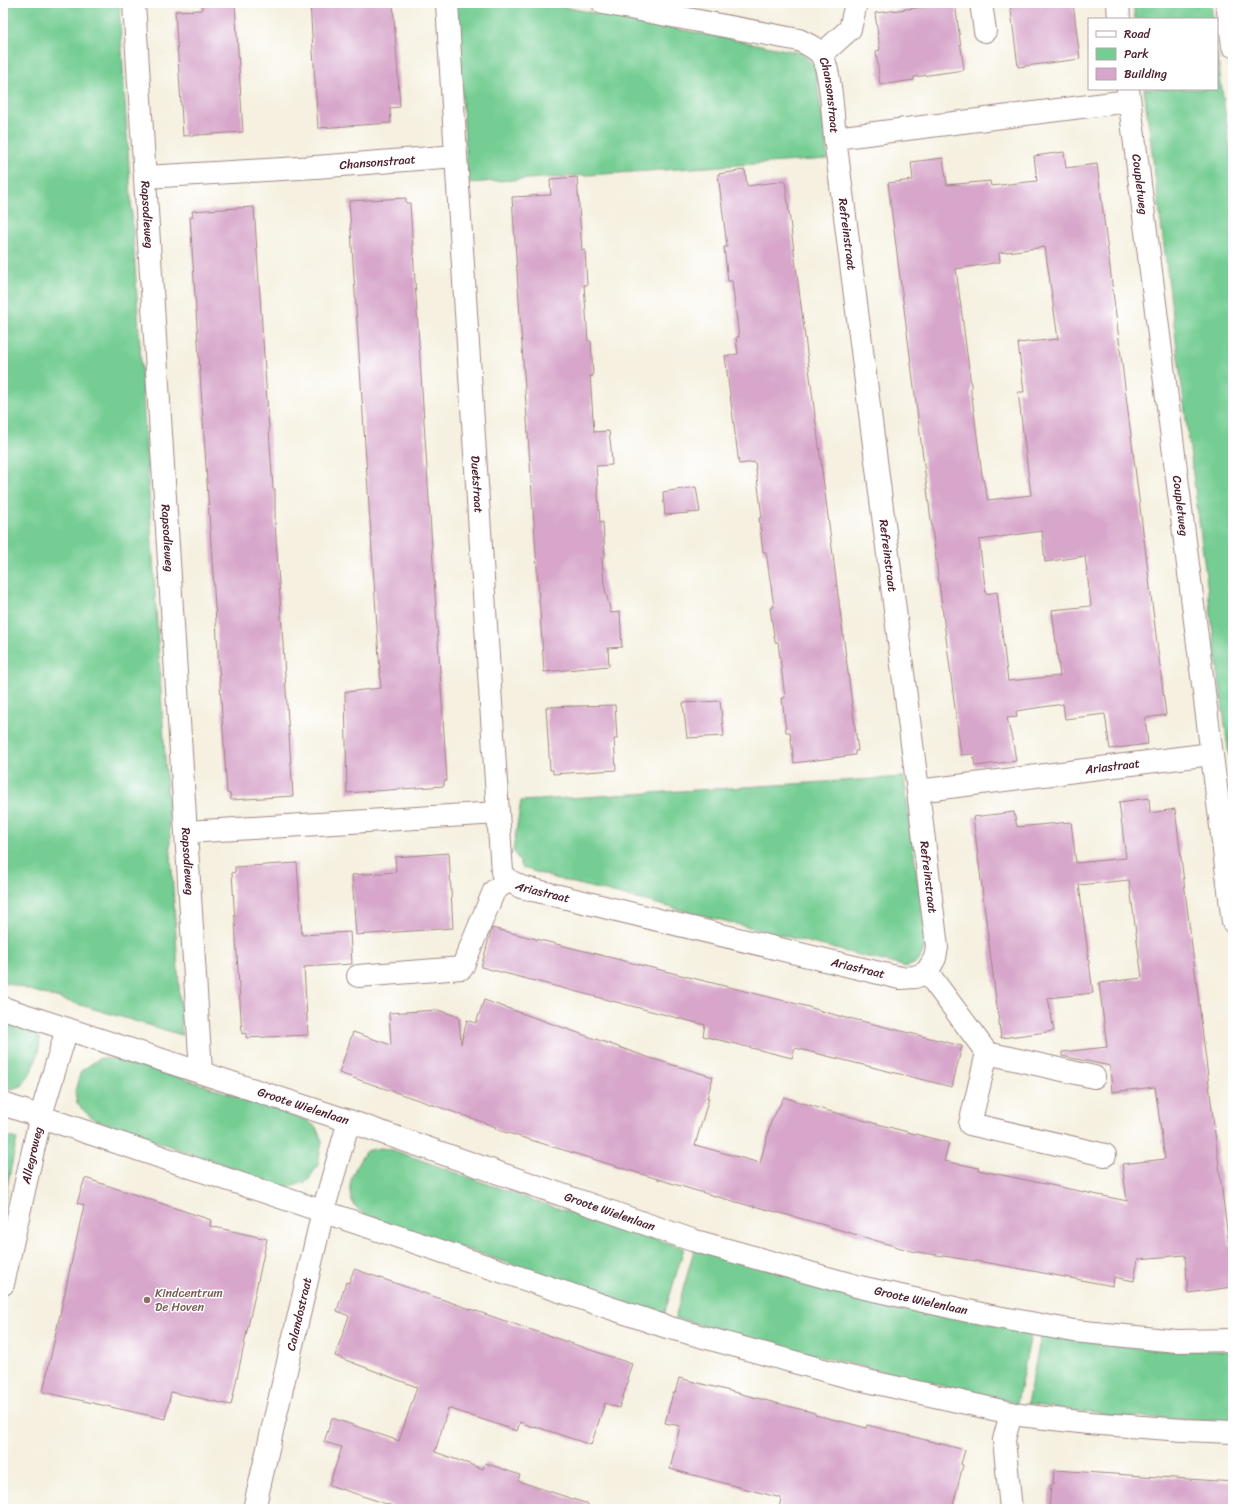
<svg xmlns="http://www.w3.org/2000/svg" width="1236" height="1512" font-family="Sriracha,sans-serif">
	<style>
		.green { fill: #74cd93; stroke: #5f765f }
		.building { fill: #d7a6ca; fill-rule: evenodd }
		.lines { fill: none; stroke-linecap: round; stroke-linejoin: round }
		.minor-casing { stroke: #a08885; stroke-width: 24 }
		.minor { stroke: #fff; stroke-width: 22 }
		.education-dot { fill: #8d6e63; stroke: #fff; stroke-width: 1.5 }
		.labels { text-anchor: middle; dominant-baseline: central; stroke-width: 3; stroke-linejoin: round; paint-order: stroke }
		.street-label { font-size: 12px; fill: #4a1f2b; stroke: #fff }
		.education-label { font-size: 12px; fill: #785e54; stroke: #fff; text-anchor: start }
	</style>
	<rect width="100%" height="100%" fill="#fff"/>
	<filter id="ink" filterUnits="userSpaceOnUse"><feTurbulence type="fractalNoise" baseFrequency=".025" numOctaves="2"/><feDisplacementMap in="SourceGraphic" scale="8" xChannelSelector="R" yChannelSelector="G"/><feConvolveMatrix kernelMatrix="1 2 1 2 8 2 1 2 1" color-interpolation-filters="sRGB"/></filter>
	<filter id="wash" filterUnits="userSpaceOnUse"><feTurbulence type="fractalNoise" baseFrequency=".012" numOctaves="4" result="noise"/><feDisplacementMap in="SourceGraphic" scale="16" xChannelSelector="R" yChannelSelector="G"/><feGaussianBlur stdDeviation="0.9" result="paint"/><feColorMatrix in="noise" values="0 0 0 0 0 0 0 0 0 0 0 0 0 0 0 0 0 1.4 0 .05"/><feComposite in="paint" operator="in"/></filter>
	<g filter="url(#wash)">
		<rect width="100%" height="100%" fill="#f5f0df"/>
		<path class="green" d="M3,3h116l63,1032 -179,-53z
			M458,3h85l259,50 13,14 13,92 -360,24 -12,-177z
			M1133,3h78l2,16h-78z
			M1217,53l16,118v617l-89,-699h73z
			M904,777l22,166 -7,18 -12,6 -349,-88 -35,-11 -10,-18 8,-49z
			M3,1018l16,5 21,15c-1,20 -7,32 -18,48l-19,5z
			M100,1058l27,1 179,61 10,7 6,14 -4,23 -10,17 -20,7 -195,-69 -16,-15 -2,-13 6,-20z
			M3,1135l14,4 -14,67z
			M380,1148l10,1 145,52 149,47 -20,67 -298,-99c-3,-3 -7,-5 -10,-9 -14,-17 -1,-41 10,-56z
			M694,1250l337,84 -14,69 -213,-50 -129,-35z
			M1041,1336l114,14 78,1v70l-112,-4 -94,-13z"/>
		<g id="blocks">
			<path class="building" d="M202,3h33l8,129 -60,4 -8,-125 27,-1z
				M310,3h83l7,104 -10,1 1,15 -73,5z
				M955,3l9,67 -50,7v3l-34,5 -4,-34 4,-1 -5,-37z
				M1010,3h63l7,56 -62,8z
				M1064,152l2,16 31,-4 69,551 -21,3 3,26 -38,5 -5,-35 -40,5 -2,-15 -47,7 1,6 -10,1 7,30 2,13 -41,5 -2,-12 -12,1 -73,-572 25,-3 -2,-18 32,-4 4,27 43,-4 1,5 46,-5 -3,-25zM1045,247l13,92 -40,4 6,49h-6l13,103 -43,5 -6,-25 -10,-78h-1v-12l-15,-116 44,-7 -1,-9zM1042,531l3,31 40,-6 6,50 -39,4 8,66 -52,5 -11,-89 -11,2 -7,-54z
				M745,170l2,16 38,-5 73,570h-3v4l-61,8 -4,-31h-4l-4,-34h3l-7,-56h-3l-5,-34 4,-1 -8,-55h-3l-4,-34 3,-1 -7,-55 -16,2 -14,-108 13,-2 -2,-17h3l-7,-56h-4l-4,-34h3l-9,-73z
				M577,177l5,74 3,-1 2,35h-3l4,56h3l2,35h-3l4,56 15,-1 2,17 1,17 -16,1 4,57 3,-1 2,35h-3l2,28 7,28 9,-1 2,35 -14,1 1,18 -65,6 -32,-475 39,-2 -1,-16z
				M406,198v5h4l37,578h-3v5l-97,7 -2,-101 36,-4 -32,-487z
				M254,207l19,282h2v34l18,273 -62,4 -1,-6 -3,-1 -37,-576h3l-1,-6z
				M696,487l4,25 -35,3 -2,-23z
				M720,701l4,35 -37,2 -4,-35z
				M615,705l2,34h-3l2,31 -63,4v-4h-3l-4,-63z
				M1149,798l1,15 25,-4 54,438 4,-1v41l-45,6 -3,-38 -47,4 -4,22 -20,-4 -1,9 -118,-22 -84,-13 -94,-28 -63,-17v1l-57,-16 -202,-62 1,-2 -22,-8 -135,-46 14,-41 38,13 -2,-32 49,-3 21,7 2,27 6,-24 9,3 8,-23 166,58 63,19 -6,21h2l-14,47 65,18 11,-41 13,-25 41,13 124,33 -5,18 35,7 -1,2 149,31 -5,-37 43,-5 -10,-72 -43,5 -2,-26 -48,-10v-4l45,-5 -8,-64 43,-5 -13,-98 -50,5 14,108 -45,5 6,33 -53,7 -28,-221 41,-5 3,15 54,-5 5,41 50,-5 -7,-56z
				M449,853l4,75 -97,7 -4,-60 44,-3 -1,-15z
				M297,863l5,72 48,-3 2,32 -48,3 4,68 -62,3v-5l-4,1 -10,-161 3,-1v-5z
				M492,928l313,78 44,13v-1l113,28 -10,41 -157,-39 -3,10 -89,-22 2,-11 -224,-58z
				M85,1178l126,42 -1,6 57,13 -36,166 -60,-13 -6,27 -122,-27 41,-187 -7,-2z
				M354,1269l116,40 162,55 -5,14 2,1 -10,29 -14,-5 -14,42 -57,-19 -1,1 -13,-5 -3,9 -69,-23 -13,44 48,17 2,-6 35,12 -2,6 70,23v5h-186l-73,-24 13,-38 -18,-5 8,-24 67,23 18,-54 -82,-31 14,-40 -12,-5 9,-29 3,1z
				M679,1378l136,35v2l29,7 22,6 1,-3 98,25 -4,14 2,1 -11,44h-173l2,-11 -111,-29 10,-43 -15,-3 8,-30h2z
				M1054,1470l179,12v27h-184l2,-24h2z"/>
		</g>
	</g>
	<g filter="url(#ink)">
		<use href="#blocks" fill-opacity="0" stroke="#a08885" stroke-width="1"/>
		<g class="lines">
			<defs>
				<g id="minor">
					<path id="s1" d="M134,3l67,1069"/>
					<path id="s2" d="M603,3l196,37c8,4 18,8 23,16 9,16 11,62 13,82l294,-37"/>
					<path d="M981,3l4,28"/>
					<path d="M1118,3l1,16"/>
					<path d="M1227,3l6,43"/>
					<path d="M821,55l29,-26 6,-26"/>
					<path id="s3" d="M1128,89l105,833"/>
					<path id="s4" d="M835,138l83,653 19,156 -2,11 -8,14"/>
					<path id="s5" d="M456,156l42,657"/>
					<path id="s6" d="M145,177l171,-10 140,-11 -9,-153"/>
					<path id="s7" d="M918,791l293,-37"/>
					<path id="s8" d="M186,832l312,-19 4,59 6,8 13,7 379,91 15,-1 12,-5"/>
					<path d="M927,972l60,81 -17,71 135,31"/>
					<path d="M358,976l104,-8 32,-77 14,-11"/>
					<path id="s9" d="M3,1008l346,113 343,119 168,47 126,28 88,16 103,10 56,-1"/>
					<path d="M987,1053l107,24"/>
					<path d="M3,1104l664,223 178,49 175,39 68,8 95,7 50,2"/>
					<path id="s10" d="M3,1284l38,-169 26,-86"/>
					<path id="s11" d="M254,1509l69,-298 26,-90"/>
					<path d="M1011,1509l-7,-69 7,-27"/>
				</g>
			</defs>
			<use href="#minor" class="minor-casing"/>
			<use href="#minor" class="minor"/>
		</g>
	</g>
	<circle class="education-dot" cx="147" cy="1300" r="4"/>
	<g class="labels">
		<g class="street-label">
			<text stroke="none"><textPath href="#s2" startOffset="268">Chansonstraat</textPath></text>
			<text stroke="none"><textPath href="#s6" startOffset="233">Chansonstraat</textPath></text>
			<text stroke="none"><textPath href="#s3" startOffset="96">Coupletweg</textPath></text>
			<text stroke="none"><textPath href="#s1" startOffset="212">Rapsodieweg</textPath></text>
			<text stroke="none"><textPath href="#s4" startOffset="97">Refreinstraat</textPath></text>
			<text stroke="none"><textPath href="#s5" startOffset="329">Duetstraat</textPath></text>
			<text stroke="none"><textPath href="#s3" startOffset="420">Coupletweg</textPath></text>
			<text stroke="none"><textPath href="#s1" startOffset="536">Rapsodieweg</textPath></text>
			<text stroke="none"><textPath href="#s4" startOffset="421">Refreinstraat</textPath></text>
			<text stroke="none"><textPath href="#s7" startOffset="196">Ariastraat</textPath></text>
			<text stroke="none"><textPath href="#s1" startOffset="860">Rapsodieweg</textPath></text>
			<text stroke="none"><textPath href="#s4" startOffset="745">Refreinstraat</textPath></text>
			<text stroke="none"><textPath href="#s8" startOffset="419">Ariastraat</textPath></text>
			<text stroke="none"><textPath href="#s8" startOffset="743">Ariastraat</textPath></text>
			<text stroke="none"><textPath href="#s9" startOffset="316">Groote Wielenlaan</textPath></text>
			<text stroke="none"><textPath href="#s10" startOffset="132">Allegroweg</textPath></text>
			<text stroke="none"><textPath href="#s9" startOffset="640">Groote Wielenlaan</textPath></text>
			<text stroke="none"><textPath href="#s9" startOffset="964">Groote Wielenlaan</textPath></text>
			<text stroke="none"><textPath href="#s11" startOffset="200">Calandostraat</textPath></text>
		</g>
		<g class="education-label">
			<text x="155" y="1293">Kindcentrum<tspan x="155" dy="14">De Hoven</tspan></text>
		</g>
	</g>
	<rect width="1236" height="1512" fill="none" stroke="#fff" stroke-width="16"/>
	<rect x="1088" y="18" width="130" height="72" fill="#ffffff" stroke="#b7a5aa"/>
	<rect x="1096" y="31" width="20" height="6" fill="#ffffff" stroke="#b7a5aa"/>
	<text x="1124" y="38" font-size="12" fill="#4a1f2b">Road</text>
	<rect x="1096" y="48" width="20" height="12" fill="#74cd93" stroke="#b7a5aa"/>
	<text x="1124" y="58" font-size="12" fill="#4a1f2b">Park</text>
	<rect x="1096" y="68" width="20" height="12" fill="#d7a6ca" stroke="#b7a5aa"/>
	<text x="1124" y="78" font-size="12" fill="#4a1f2b">Building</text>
</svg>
